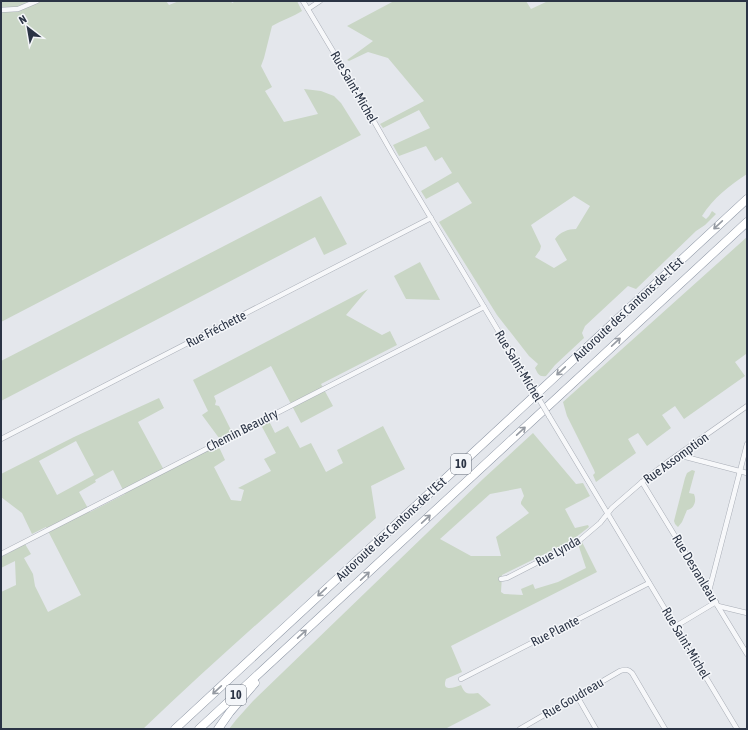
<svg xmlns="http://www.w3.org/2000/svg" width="748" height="730" font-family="'Asap Condensed',sans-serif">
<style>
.green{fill:#c9d6c5;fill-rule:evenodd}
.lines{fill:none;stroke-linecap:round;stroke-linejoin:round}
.stream{stroke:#9fb4cc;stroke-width:1.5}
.street-casing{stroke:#a9aeb7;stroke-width:5.5}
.highway-casing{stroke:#8b94a3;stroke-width:9}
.street{stroke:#f7f8fa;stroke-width:4.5}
.highway{stroke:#fff;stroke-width:8}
.street-bridge-casing{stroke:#a9aeb7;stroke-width:5.5;stroke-linecap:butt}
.street-bridge{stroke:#f7f8fa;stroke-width:4.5}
.oneway{stroke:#959aa2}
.labels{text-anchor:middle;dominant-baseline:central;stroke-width:3;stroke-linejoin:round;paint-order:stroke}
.shield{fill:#f4f6f9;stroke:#676e7b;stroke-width:1}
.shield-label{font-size:12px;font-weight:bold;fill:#2b3445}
.street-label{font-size:13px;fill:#2b3445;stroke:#f4f6f9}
</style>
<rect width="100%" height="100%" fill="#e4e7ec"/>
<!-- green -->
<g class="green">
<path d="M1,1H166L169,5L179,1H231L232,3L236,1H297L302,11C293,17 282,20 272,26L264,58L261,66L272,87L265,91L284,122L318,114L304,89L321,91L334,96L341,103L361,135L1,322Z"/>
<path d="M394,1H526L531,9L548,1H747V174C730,185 713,198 702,216L706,219L709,216L712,211L716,214L705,225L696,231L636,289L628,286L585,326L582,333L584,338L555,365L546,376C539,377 538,374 535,368L538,364L529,356L497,315L439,222L472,203L458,182L426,199L421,191L452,173L442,157L435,161L426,146L399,156L393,145L430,128L419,110L383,128L380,124L424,101L388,58L368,52L349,61L347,60L373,41L347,26ZM574,196L590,206L576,229C568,229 560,232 555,239L567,260L554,268L535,257L540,250L541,246L531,225Z"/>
<polygon points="321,196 347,244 324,255 315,237 1,401 1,361"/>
<polygon points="747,237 747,355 746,354 735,362 745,376 684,419 675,406 662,415 671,428 647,446 638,433 628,439 636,453 596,482 593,475 595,473 594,470 567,416 563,402"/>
<polygon points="420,262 440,300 406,299 394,276"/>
<polygon points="368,289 346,315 382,335 390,331 397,345 321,384 333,406 301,423 271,366 214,396 216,401 215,405 219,406 232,432 219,438 202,415 208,411 193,380"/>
<path d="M159,398L164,408L138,422L165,472L218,445L225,460L214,467L231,500L241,501L244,490L238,488L271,471L264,459L276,453L261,425L269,421L275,433L288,426L300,448L311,443L326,472L343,463L337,450L383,426L405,469L371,486L376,518C298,588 219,656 143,729H1V592L16,585L15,561L1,568V557L25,544L31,554L24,558L33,574L35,586L48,612L81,595L46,527L32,534L22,513L1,497V474L74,437ZM76,441L94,475L57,495L39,461ZM113,470L125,494L90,512L79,492L96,482L95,480Z"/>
<path d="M533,433L576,484L583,483L590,496L565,509L575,528L588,525L589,527L571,541L502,575L501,592L504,594L523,595L521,589L533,584L535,589L558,582L586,568L578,544L582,542L597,572L451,646L462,672L446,679C441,693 455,687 461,685C465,695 468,694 478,693L491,705L445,729H229L236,720L253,701L483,479ZM521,488L524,496L521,502V504L529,513L496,537L501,556H471L440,539L490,494Z"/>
<path d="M692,470L695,471L689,493L694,494C697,501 694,509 687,510L682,522L678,527L675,524L674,521L685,478L687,473Z"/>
</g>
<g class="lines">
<!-- stream -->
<polyline class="stream" points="1,727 2,729"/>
<defs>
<g id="street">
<polyline points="303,1 355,88 392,153 533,389"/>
<polyline points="308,9 320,1"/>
<polyline points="1,10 18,9 37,1"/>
<polyline points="549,416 737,729"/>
<polyline points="1,439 431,218"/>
<polyline points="678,455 747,473"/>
<polyline points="642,482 747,654"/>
<polyline points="1,554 484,307"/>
<polyline points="501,579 507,578 548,557 580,540 600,523 612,508 642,482 669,461 747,406"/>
<polyline points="709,591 747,444"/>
<polyline points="718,606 747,613"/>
<polyline points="676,626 716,602"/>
<polyline points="461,679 649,583"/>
<polyline points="577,696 596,729"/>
<path d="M520,729L620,671C625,669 628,669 632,673L665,729"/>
</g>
<g id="highway">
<polyline points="175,729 747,199"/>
<polyline points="199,729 747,222"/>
<polyline points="218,729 230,712 255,683"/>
</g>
</defs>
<!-- street casing -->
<use href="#street" class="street-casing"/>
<!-- highway casing -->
<use href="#highway" class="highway-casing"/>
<!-- street -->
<use href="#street" class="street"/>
<!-- highway -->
<use href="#highway" class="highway"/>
<defs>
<polyline id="street-bridge" points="533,389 549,416"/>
</defs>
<!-- street-bridge casing -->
<use href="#street-bridge" class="street-bridge-casing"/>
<!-- street-bridge -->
<use href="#street-bridge" class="street-bridge"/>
</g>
<!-- one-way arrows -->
<defs><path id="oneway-shaft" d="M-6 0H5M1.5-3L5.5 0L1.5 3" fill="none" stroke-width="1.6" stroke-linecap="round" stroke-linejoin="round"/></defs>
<g class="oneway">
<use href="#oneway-shaft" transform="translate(718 225) rotate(137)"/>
<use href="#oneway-shaft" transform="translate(616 342) rotate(-43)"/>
<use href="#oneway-shaft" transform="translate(561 371) rotate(137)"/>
<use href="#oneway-shaft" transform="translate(521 431) rotate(-43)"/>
<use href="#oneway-shaft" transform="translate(426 519) rotate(-43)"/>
<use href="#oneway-shaft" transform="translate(365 576) rotate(-43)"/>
<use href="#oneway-shaft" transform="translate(322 592) rotate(137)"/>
<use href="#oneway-shaft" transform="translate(302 634) rotate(-43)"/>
<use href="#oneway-shaft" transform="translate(217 690) rotate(137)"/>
</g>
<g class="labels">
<!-- shield labels -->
<g class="shield">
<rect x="451" y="454" width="20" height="20" rx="3"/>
<rect x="226" y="685" width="20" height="20" rx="3"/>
</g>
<g class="shield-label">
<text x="461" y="464">10</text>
<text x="236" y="695">10</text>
</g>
<!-- street labels -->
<g class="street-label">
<text transform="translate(354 87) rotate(60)">Rue Saint-Michel</text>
<text transform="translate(628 309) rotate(-43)">Autoroute des Cantons-de-l'Est</text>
<text transform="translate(216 329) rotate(-27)">Rue Fréchette</text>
<text transform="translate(519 366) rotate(59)">Rue Saint-Michel</text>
<text transform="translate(242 430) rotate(-27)">Chemin Beaudry</text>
<text transform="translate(676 458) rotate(-36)">Rue Assomption</text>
<text transform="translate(391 529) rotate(-43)">Autoroute des Cantons-de-l'Est</text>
<text transform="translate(558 551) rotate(-29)">Rue Lynda</text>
<text transform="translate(695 568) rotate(59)">Rue Desranleau</text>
<text transform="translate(555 631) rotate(-27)">Rue Plante</text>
<text transform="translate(686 643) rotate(59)">Rue Saint-Michel</text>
<text transform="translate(573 698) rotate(-30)">Rue Goudreau</text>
</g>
</g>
<!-- border -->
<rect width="748" height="730" fill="none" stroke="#2b3445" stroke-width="4"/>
<!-- north arrow -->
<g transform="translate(28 28) rotate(329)" stroke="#f4f6f9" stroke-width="3" paint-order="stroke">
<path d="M0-3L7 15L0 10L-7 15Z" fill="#2b3445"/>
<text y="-6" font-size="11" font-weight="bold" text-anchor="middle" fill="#2b3445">N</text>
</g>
</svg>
